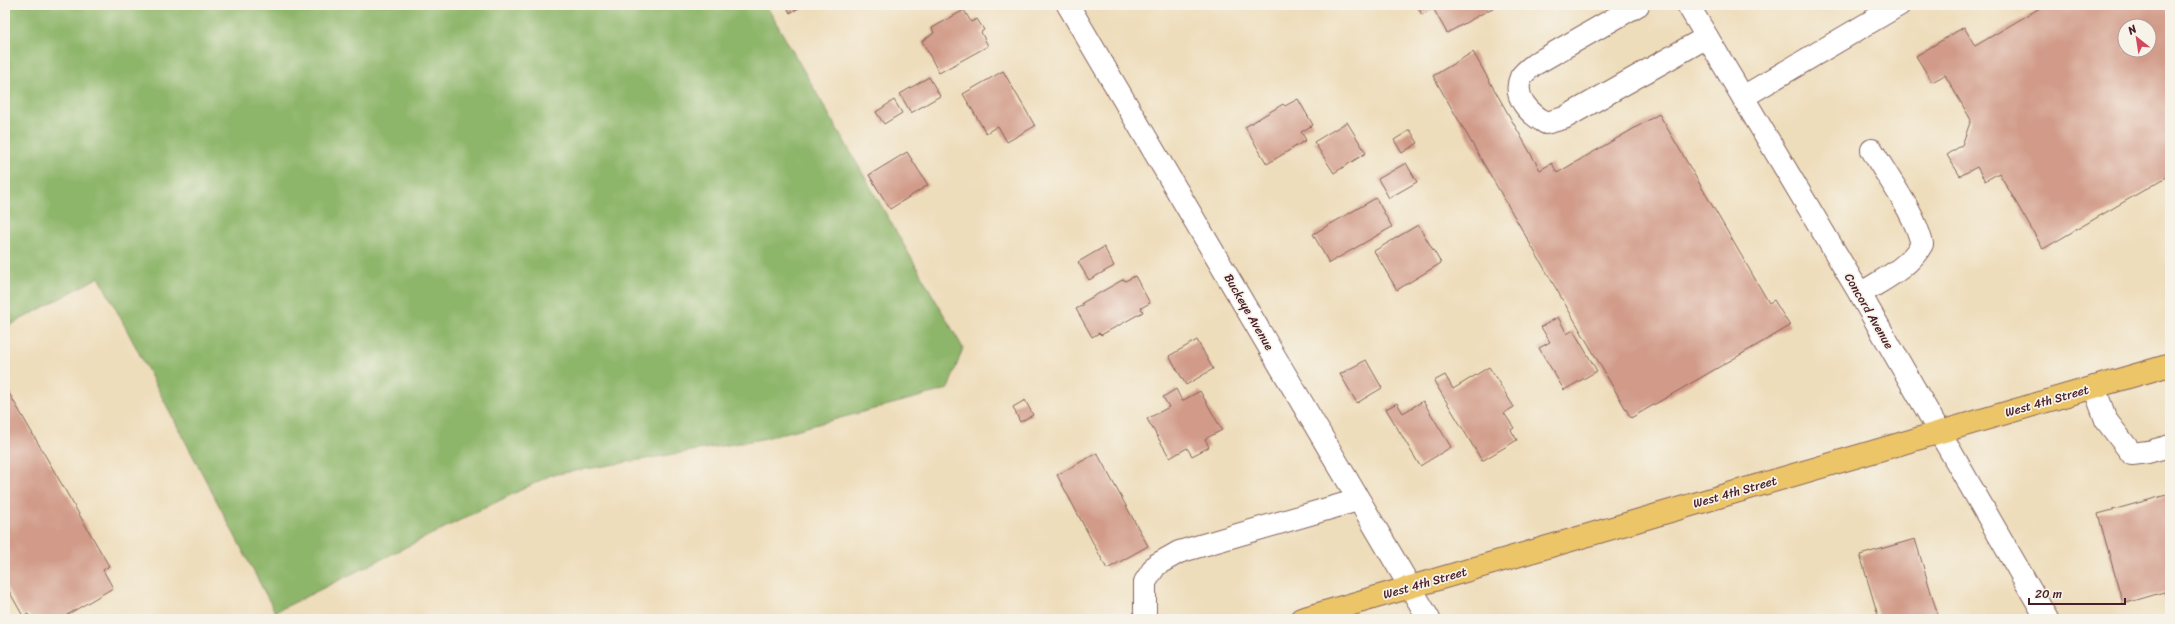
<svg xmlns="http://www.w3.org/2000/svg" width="2175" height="624" font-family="Sriracha,sans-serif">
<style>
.forest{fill:#8eb66b;stroke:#6c6a4b}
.building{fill:#d29b89;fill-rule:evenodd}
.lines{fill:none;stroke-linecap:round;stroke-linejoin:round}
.minor-casing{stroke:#83625d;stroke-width:24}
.major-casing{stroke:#83625d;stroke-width:24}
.minor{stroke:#fff;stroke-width:22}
.major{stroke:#ecc569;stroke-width:22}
.labels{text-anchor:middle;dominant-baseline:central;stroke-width:3.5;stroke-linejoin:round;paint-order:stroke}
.street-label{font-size:12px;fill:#4a1f2b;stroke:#f7f3e8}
</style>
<rect width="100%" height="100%" fill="#f7f3e8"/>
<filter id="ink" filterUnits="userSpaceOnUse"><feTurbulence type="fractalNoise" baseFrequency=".025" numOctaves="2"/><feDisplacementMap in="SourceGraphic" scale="8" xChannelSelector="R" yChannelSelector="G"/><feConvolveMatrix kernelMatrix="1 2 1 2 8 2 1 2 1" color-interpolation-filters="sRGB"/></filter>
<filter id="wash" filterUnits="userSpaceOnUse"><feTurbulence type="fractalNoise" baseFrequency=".012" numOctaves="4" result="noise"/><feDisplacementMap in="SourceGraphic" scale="16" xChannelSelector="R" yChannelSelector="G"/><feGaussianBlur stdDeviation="0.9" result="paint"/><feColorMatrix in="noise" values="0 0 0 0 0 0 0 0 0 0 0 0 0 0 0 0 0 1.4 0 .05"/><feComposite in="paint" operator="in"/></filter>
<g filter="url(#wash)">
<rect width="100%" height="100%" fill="#edb"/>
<!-- forest -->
<polygon class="forest" points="5,5 766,5 963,348 948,389 762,439 551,475 275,612 99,277 5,328"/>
<g id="blocks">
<!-- building -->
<g class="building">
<polygon points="786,5 805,5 790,13"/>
<polygon points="1417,5 1498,5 1447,33 1433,8 1422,15"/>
<path d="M2045,5H2170V175L2043,249L1999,173L1985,181L1977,167L1960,176L1947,155L1962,145L1971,120L1945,75L1932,82L1916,56L1964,27L1975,46ZM2125,26H2149V50H2125Z"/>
<polygon points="964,10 971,22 977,19 984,30 981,32 988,46 939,73 922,41 934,33 932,28"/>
<polygon points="1473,52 1540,170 1552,163 1557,173 1659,114 1769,303 1774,300 1790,326 1631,418 1433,76"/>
<polygon points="1003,71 1035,126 1007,142 998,126 986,133 963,94"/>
<polygon points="929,77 940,96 911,113 900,94"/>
<polygon points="1298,99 1313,125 1301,132 1306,140 1267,164 1245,127 1283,104 1285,106"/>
<polygon points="894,100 902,113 884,124 876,112"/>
<polygon points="1347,122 1366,153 1334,173 1314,142"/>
<polygon points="1410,130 1418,143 1402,153 1394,140"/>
<polygon points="907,152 928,185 890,209 869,175"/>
<polygon points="1406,163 1417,182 1389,198 1378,179"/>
<polygon points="1376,198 1392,227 1329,263 1313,234"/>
<polygon points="1418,225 1441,263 1397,290 1374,251"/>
<polygon points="1104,247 1114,266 1089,280 1078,262"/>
<polygon points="1135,276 1150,303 1141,308 1143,312 1101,335 1099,333 1092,337 1076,309 1083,305 1082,303 1124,279 1125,281"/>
<polygon points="1558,317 1567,334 1573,330 1597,371 1564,390 1539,348 1550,342 1541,327"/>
<polygon points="1197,340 1213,369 1186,385 1169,356"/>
<polygon points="1366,360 1382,388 1357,403 1340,374"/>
<polygon points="1489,367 1514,407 1504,413 1514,428 1511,430 1517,440 1482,461 1434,381 1445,375 1453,389"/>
<polygon points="5,386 109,566 103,570 113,588 60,619 31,619 28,614 23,616 5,584"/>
<polygon points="1176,389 1182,401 1200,391 1222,430 1205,439 1209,447 1192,456 1187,448 1170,458 1147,419 1169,407 1163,397"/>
<polygon points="1025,400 1033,415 1020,422 1013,407"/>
<polygon points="1423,401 1451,447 1420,466 1386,409 1397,403 1403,413"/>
<polygon points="1097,453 1148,546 1107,569 1057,475"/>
<polygon points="2170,494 2170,600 2167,601 2164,592 2123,604 2098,514"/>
<polygon points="1915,539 1939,619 1879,619 1860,555"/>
</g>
</g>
</g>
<g filter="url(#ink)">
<use href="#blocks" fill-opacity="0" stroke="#83625d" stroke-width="1"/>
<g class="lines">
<defs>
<g id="minor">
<polyline points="1068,5 1429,619"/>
<path d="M1638,5L1535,64C1531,67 1524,72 1521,77C1512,97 1530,114 1546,123L1564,118L1707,37"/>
<polyline points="1688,5 1860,294 2047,619"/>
<polyline points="1743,97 1899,5"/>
<path d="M1860,294C1882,280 1909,268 1922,244C1914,211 1889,180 1872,150"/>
<polyline points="2094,387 2106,420 2132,454 2148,452 2170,446"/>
<polyline points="1145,619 1145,582 1156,565 1179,552 1358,500"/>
</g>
<polyline id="major" points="1301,619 2170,365"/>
</defs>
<!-- minor casing -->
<use href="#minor" class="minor-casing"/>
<!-- major casing -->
<use href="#major" class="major-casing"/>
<!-- minor -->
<use href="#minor" class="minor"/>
<!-- major -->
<use href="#major" class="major"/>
</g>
</g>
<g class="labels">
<!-- street labels -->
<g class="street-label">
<text transform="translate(1869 311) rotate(60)">Concord Avenue</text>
<text transform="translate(1249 312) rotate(60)">Buckeye Avenue</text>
<text transform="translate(2047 401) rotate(-16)">West 4th Street</text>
<text transform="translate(1735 492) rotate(-16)">West 4th Street</text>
<text transform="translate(1425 583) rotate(-16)">West 4th Street</text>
</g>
</g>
<!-- margin -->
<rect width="2175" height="624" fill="none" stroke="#f7f3e8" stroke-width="20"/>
<!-- north arrow -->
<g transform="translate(2137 38) rotate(330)"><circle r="19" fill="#f7f3e8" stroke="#b29e9c"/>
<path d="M0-3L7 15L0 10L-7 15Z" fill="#d1495b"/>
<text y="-6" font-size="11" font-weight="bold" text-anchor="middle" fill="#4a1f2b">N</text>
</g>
<!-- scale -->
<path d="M2029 598v6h96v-6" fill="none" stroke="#4a1f2b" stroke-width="2"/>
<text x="2035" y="598" font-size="12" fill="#4a1f2b" stroke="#f7f3e8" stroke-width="3" paint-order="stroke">20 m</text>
</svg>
